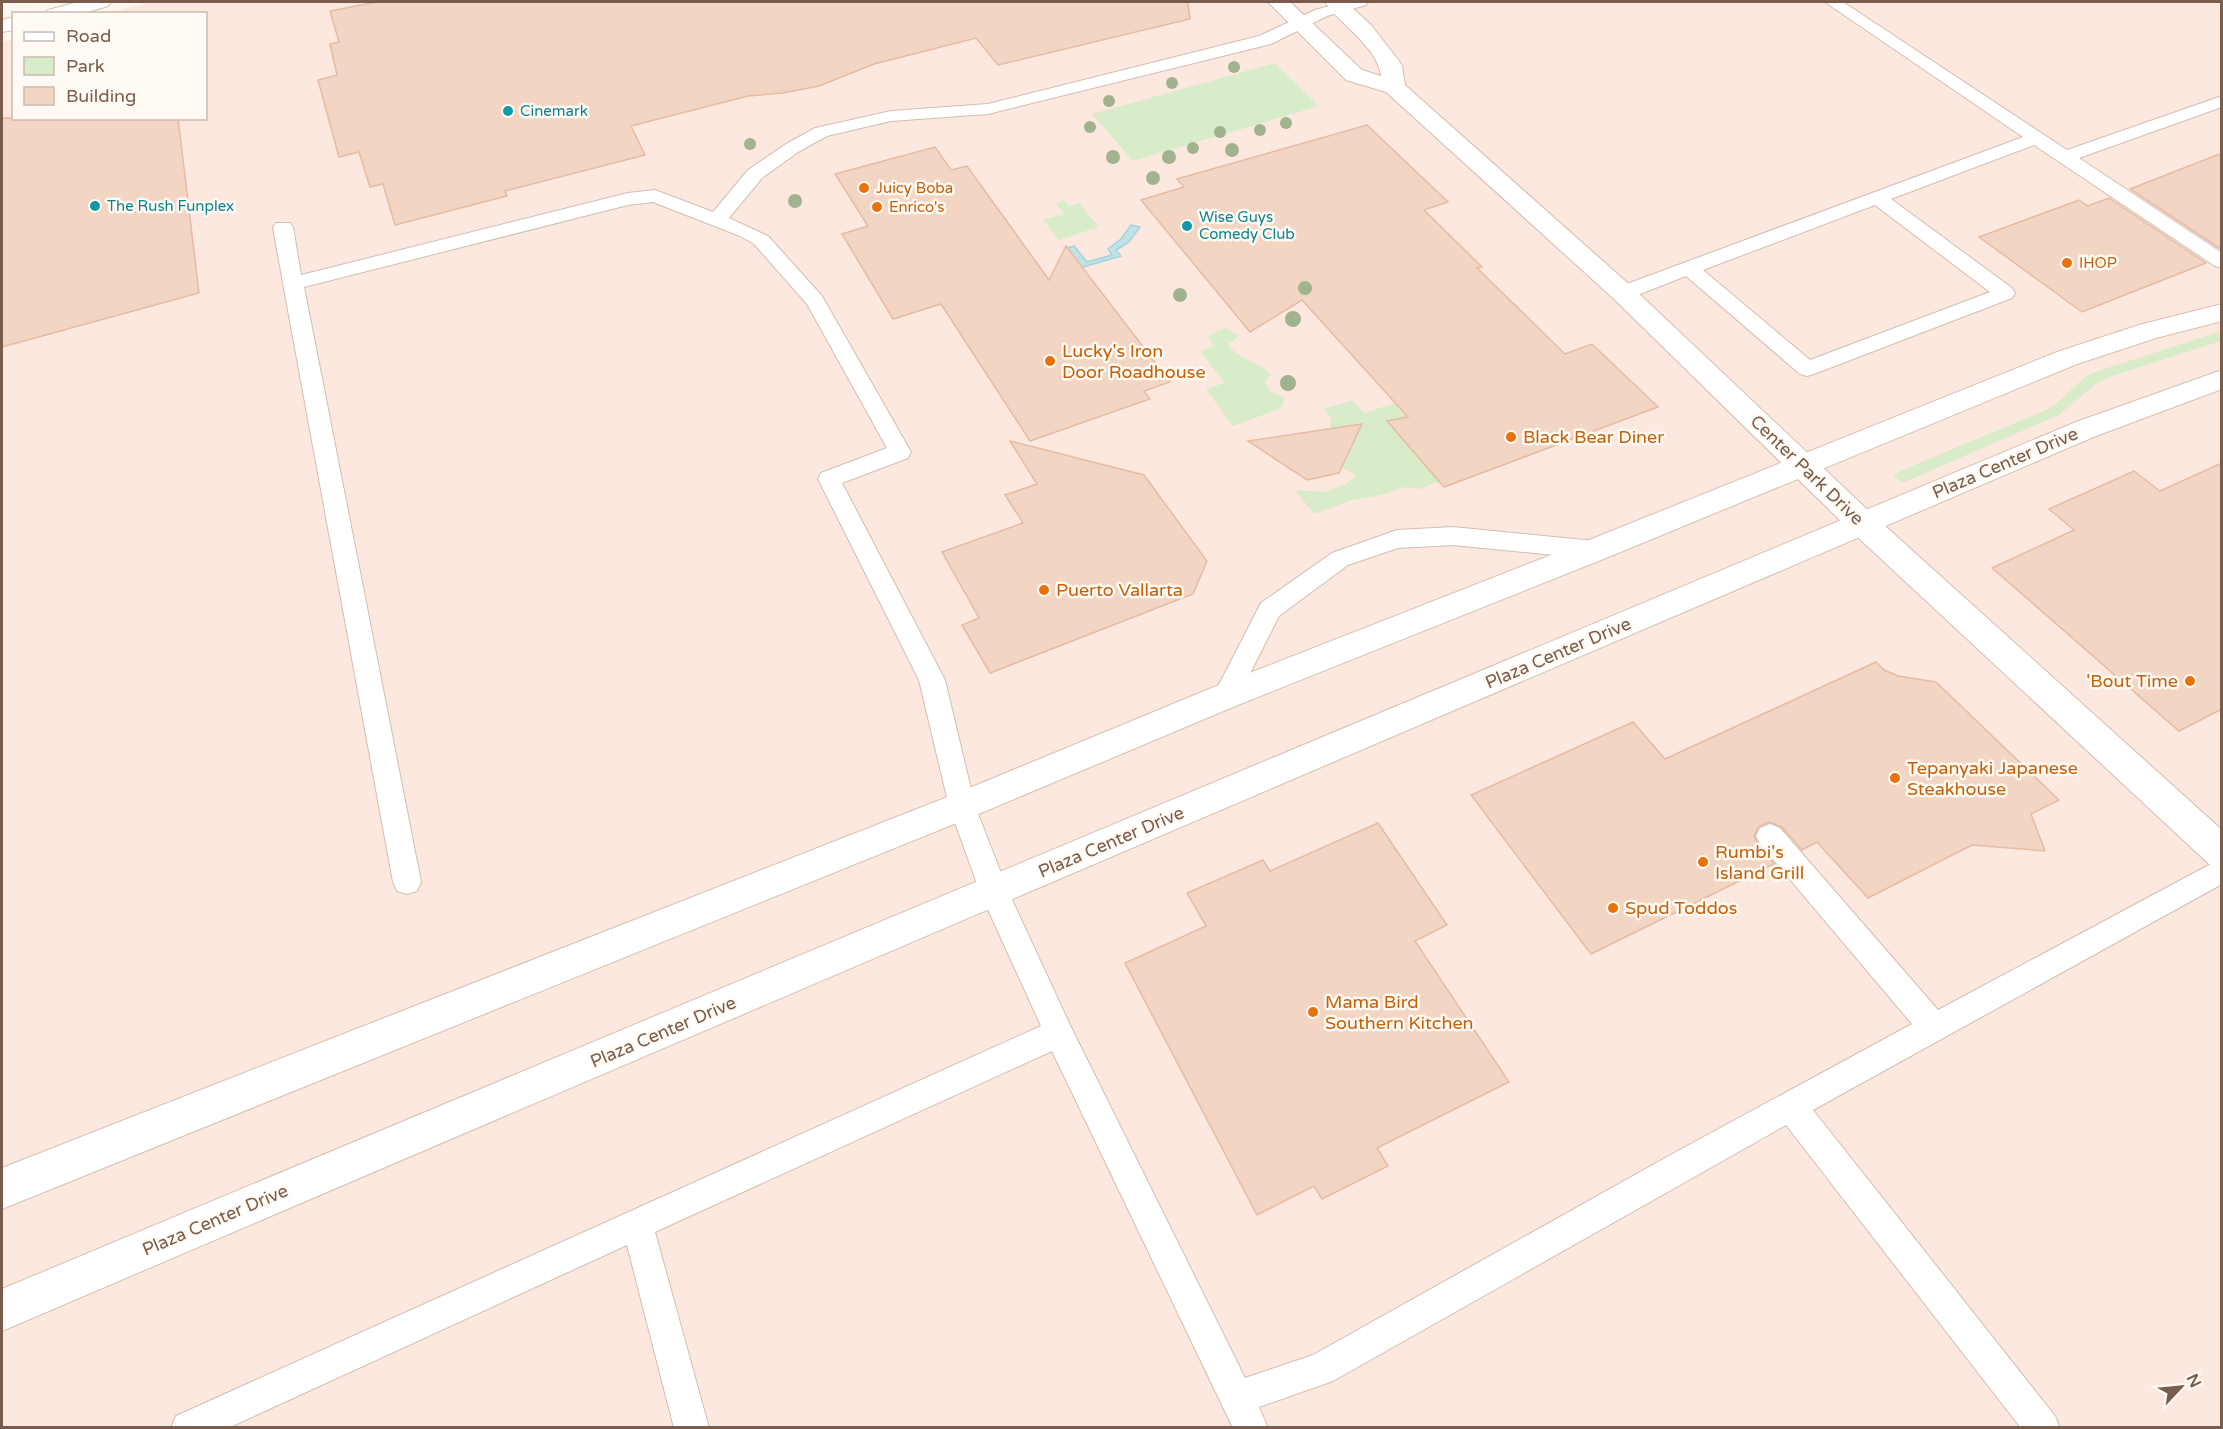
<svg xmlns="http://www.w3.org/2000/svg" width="2223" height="1429" font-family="'Varela Round',sans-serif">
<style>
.commercial{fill:#fde8e0}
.green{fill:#d8ecc9}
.water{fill:#bfe3e8;stroke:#a5d3da;stroke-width:1.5}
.building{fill:#f3d5c3;stroke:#e6bba3;stroke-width:1.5}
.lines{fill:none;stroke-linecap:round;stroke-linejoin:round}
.lane-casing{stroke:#d1beb0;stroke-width:2}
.street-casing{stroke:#d1beb0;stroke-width:2}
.secondary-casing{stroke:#d6c0b0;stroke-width:2}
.lane{fill:#fff;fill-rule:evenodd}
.street{fill:#fff;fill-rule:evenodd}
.secondary{fill:#fff;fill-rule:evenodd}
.tree{fill:#a0b28e}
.culture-dot{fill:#0f9aa8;stroke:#fffaf3;stroke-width:2}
.food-dot{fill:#e8710a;stroke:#fffaf3;stroke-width:2}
.labels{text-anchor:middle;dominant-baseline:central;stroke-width:5;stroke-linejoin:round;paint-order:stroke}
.far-culture-label{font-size:15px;fill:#0d838f;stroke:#fffaf3;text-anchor:start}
.far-food-label{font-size:15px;fill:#c56008;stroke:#fffaf3;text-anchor:start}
.food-label{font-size:18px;fill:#c56008;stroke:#fffaf3;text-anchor:start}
.street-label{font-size:18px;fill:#7a5c4d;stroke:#fffaf3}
</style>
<rect width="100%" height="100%" fill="#fdf6ec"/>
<!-- commercial -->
<polygon class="commercial" points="152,2 2221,2 2221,1427 2,1428 2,42 13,39 14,118 206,118 206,14 107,13"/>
<!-- green -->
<g class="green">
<polygon points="1275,63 1319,106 1133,161 1092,114"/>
<polygon points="1064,200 1069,206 1079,203 1099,227 1059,240 1043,220 1064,214 1056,203"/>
<path d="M1226,327L1239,337L1228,344C1237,359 1258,361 1271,374L1265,381L1270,391L1285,398L1281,408L1233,426L1206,389L1224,383L1200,351L1214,346L1208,337Z"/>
<path d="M2221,331V341L2106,378L2097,383L2059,415L1907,481L1901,482L1895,478L1894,476L1900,471L2046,410C2064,400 2075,383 2092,373Z"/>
<polygon points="1352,400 1364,413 1405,400 1439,481 1420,489 1405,487 1382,495 1352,500 1314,514 1295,490 1324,492 1346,484 1356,475 1342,468 1349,451 1332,438 1335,430 1330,429 1331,418 1324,409"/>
</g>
<!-- water -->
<polygon class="water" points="1131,225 1140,227 1129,242 1116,250 1121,256 1080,268 1065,249 1074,246 1087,262 1112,255 1108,249 1121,239"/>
<!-- building -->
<g class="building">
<polygon points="376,2 1188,2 1190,19 998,65 976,38 874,64 819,86 783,93 748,96 631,126 645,155 505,191 507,196 395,225 383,184 370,187 359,152 339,157 318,80 337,75 330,44 339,42 330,11"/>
<polygon points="2,118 178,118 199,293 2,347"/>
<polygon points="1367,125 1448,202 1424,210 1482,267 1477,268 1565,354 1592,344 1658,407 1444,487 1387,421 1408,417 1302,300 1250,332 1141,200 1184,187 1177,179"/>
<polygon points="935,147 951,170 967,166 1049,280 1066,246 1170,382 1144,391 1150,399 1030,441 941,304 893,319 842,234 868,226 835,174"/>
<polygon points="2222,153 2222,250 2130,189"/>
<polygon points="2109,198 2206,263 2082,312 1979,237 2079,200 2088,206"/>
<polygon points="1362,424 1339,473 1307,480 1248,441"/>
<polygon points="1010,441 1144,475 1207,561 1193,594 990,673 962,625 979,618 942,552 1023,523 1005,495 1037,484"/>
<polygon points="2222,463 2222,709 2179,731 1992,568 2074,530 2049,509 2134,471 2160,491"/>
<polygon points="1876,662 1884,670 1898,676 1936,682 2059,800 2031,814 2045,851 1972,845 1868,898 1817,842 1802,850 1782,827 1769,822 1758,827 1754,837 1774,864 1591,954 1471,795 1633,722 1665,759"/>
<polygon points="1378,823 1447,925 1415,941 1509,1082 1377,1148 1388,1166 1322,1199 1314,1186 1257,1215 1125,963 1206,926 1187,893 1263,860 1270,871"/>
</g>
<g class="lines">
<defs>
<g id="lane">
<polygon points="1344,2 1368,2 1366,5 1327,16 1271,44 988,114 891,121 827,136 798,152 762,178 729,218 768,236 822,296 911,452 908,458 842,483 945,680 975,806 1008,891 1069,1023 1245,1378 1313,1355 1674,1153 1912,1024 1760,844 1756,836 1760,828 1770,824 1780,828 1938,1010 2222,858 2222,884 1813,1110 2055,1416 2060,1428 2021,1428 1786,1125 1333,1381 1259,1407 1268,1428 1233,1428 1052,1051 655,1232 709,1428 674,1428 627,1245 228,1428 171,1428 176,1416 1041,1026 980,892 949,806 919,680 818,479 821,473 887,448 807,304 754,244 740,236 653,202 628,205 304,287 421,882 417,891 407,894 397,891 393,882 283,283 273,227 276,223 290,223 293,227 301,275 628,193 655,190 713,212 748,170 786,144 815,128 891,111 988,104 1259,36 1315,10"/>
<path d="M1825,2H1843L2067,150L2222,96V107L2079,158L2222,253V268L2215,266L2034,145L1891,199L2012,288L2015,293L2012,298L1814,374L1807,376L1800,374L1686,276L1630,298L1623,299L1616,298L1613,293L1616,288L2023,137ZM1875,205L1990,292L1810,360L1703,270Z"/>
<polygon points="1453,527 1595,541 1603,544 1607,550 1603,556 1595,559 1453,545 1398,548 1348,565 1279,616 1235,703 1226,706 1217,703 1213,696 1261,603 1332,553 1397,530"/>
</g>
<path id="street" d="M1268,2H1290L1362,70L1381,76C1378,47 1340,25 1325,2H1346L1371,25L1399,61L1402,66L1405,85L1632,287L1873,515L2222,830V868L2209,864L1851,531L1614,299L1386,92L1346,80Z"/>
<g id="secondary">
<polygon points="78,2 111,2 108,6 81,14 45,14 48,10"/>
<polygon points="14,17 14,30 2,32 2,20"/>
<polygon points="2222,304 2222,321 2156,338 2077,364 1606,558 1238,705 974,816 2,1209 2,1168 950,796 1214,687 1584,542 2057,352 2139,325"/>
<polygon points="2222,370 2222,389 2096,436 2,1331 2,1289 2076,422"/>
</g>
</defs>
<!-- lane casing -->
<use href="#lane" class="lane-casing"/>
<!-- street casing -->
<use href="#street" class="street-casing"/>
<!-- secondary casing -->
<use href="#secondary" class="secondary-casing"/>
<!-- lane -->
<use href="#lane" class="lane"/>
<!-- street -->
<use href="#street" class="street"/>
<!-- secondary -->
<use href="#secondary" class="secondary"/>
</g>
<!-- trees -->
<g class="tree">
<circle cx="1234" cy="67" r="6"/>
<circle cx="1172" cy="83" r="6"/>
<circle cx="1109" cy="101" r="6"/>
<circle cx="1286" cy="123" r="6"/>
<circle cx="1090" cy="127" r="6"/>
<circle cx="1260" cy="130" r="6"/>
<circle cx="1220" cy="132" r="6"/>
<circle cx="750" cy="144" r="6"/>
<circle cx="1193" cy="148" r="6"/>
<circle cx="1232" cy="150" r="7"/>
<circle cx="1113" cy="157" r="7"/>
<circle cx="1169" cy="157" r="7"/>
<circle cx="1153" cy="178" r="7"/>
<circle cx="795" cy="201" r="7"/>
<circle cx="1305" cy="288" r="7"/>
<circle cx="1180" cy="295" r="7"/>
<circle cx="1293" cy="319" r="8"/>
<circle cx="1288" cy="383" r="8"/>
</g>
<!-- markers -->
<g class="culture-dot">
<circle cx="508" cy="111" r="6"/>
<circle cx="95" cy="206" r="6"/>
<circle cx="1187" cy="226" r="6"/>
</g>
<g class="food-dot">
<circle cx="864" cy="188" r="6"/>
<circle cx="877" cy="207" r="6"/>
<circle cx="2067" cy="263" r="6"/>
<circle cx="1050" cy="361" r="6"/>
<circle cx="1511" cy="437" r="6"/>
<circle cx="1044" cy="590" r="6"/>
<circle cx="2190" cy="681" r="6"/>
<circle cx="1895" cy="778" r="6"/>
<circle cx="1703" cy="862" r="6"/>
<circle cx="1613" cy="908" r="6"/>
<circle cx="1313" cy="1012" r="6"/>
</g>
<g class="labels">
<!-- far-culture labels -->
<g class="far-culture-label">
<text x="520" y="111">Cinemark</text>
<text x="107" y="206">The Rush Funplex</text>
<text x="1199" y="217">Wise Guys<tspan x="1199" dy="17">Comedy Club</tspan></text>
</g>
<!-- far-food labels -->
<g class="far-food-label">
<text x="876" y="188">Juicy Boba</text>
<text x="889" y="207">Enrico's</text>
<text x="2079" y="263">IHOP</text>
</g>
<!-- food labels -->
<g class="food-label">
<text x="1062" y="351">Lucky's Iron<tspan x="1062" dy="21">Door Roadhouse</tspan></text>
<text x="1523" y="437">Black Bear Diner</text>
<text x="1056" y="590">Puerto Vallarta</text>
<text x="2178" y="681" text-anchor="end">'Bout Time</text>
<text x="1907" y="768">Tepanyaki Japanese<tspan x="1907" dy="21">Steakhouse</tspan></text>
<text x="1715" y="852">Rumbi's<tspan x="1715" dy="21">Island Grill</tspan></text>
<text x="1625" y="908">Spud Toddos</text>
<text x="1325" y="1002">Mama Bird<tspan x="1325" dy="21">Southern Kitchen</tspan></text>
</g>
<!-- street labels -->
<g class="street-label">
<text transform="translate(2005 463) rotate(-23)">Plaza Center Drive</text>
<text transform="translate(1807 470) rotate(44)">Center Park Drive</text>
<text transform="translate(1558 653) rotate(-23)">Plaza Center Drive</text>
<text transform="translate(1111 842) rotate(-23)">Plaza Center Drive</text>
<text transform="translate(663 1032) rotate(-23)">Plaza Center Drive</text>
<text transform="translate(215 1220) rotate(-23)">Plaza Center Drive</text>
</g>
</g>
<!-- border -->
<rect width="2223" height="1429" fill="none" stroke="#7a5c4d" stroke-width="6"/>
<!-- legend -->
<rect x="12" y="12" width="195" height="108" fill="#fffaf3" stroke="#cabbb1" stroke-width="1.5"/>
<rect x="24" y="32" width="30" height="9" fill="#ffffff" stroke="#cabbb1" stroke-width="1.5"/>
<text x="66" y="42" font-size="18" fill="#7a5c4d">Road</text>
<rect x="24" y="57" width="30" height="18" fill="#d8ecc9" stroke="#cabbb1" stroke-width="1.5"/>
<text x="66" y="72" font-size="18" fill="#7a5c4d">Park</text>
<rect x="24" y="87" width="30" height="18" fill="#f3d5c3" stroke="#cabbb1" stroke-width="1.5"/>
<text x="66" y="102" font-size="18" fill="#7a5c4d">Building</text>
<!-- north arrow -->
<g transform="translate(2181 1387) rotate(64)" stroke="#fffaf3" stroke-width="4.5" paint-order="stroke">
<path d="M0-4.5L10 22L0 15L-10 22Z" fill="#7a5c4d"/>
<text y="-9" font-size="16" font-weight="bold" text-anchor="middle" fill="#7a5c4d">N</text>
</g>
</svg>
